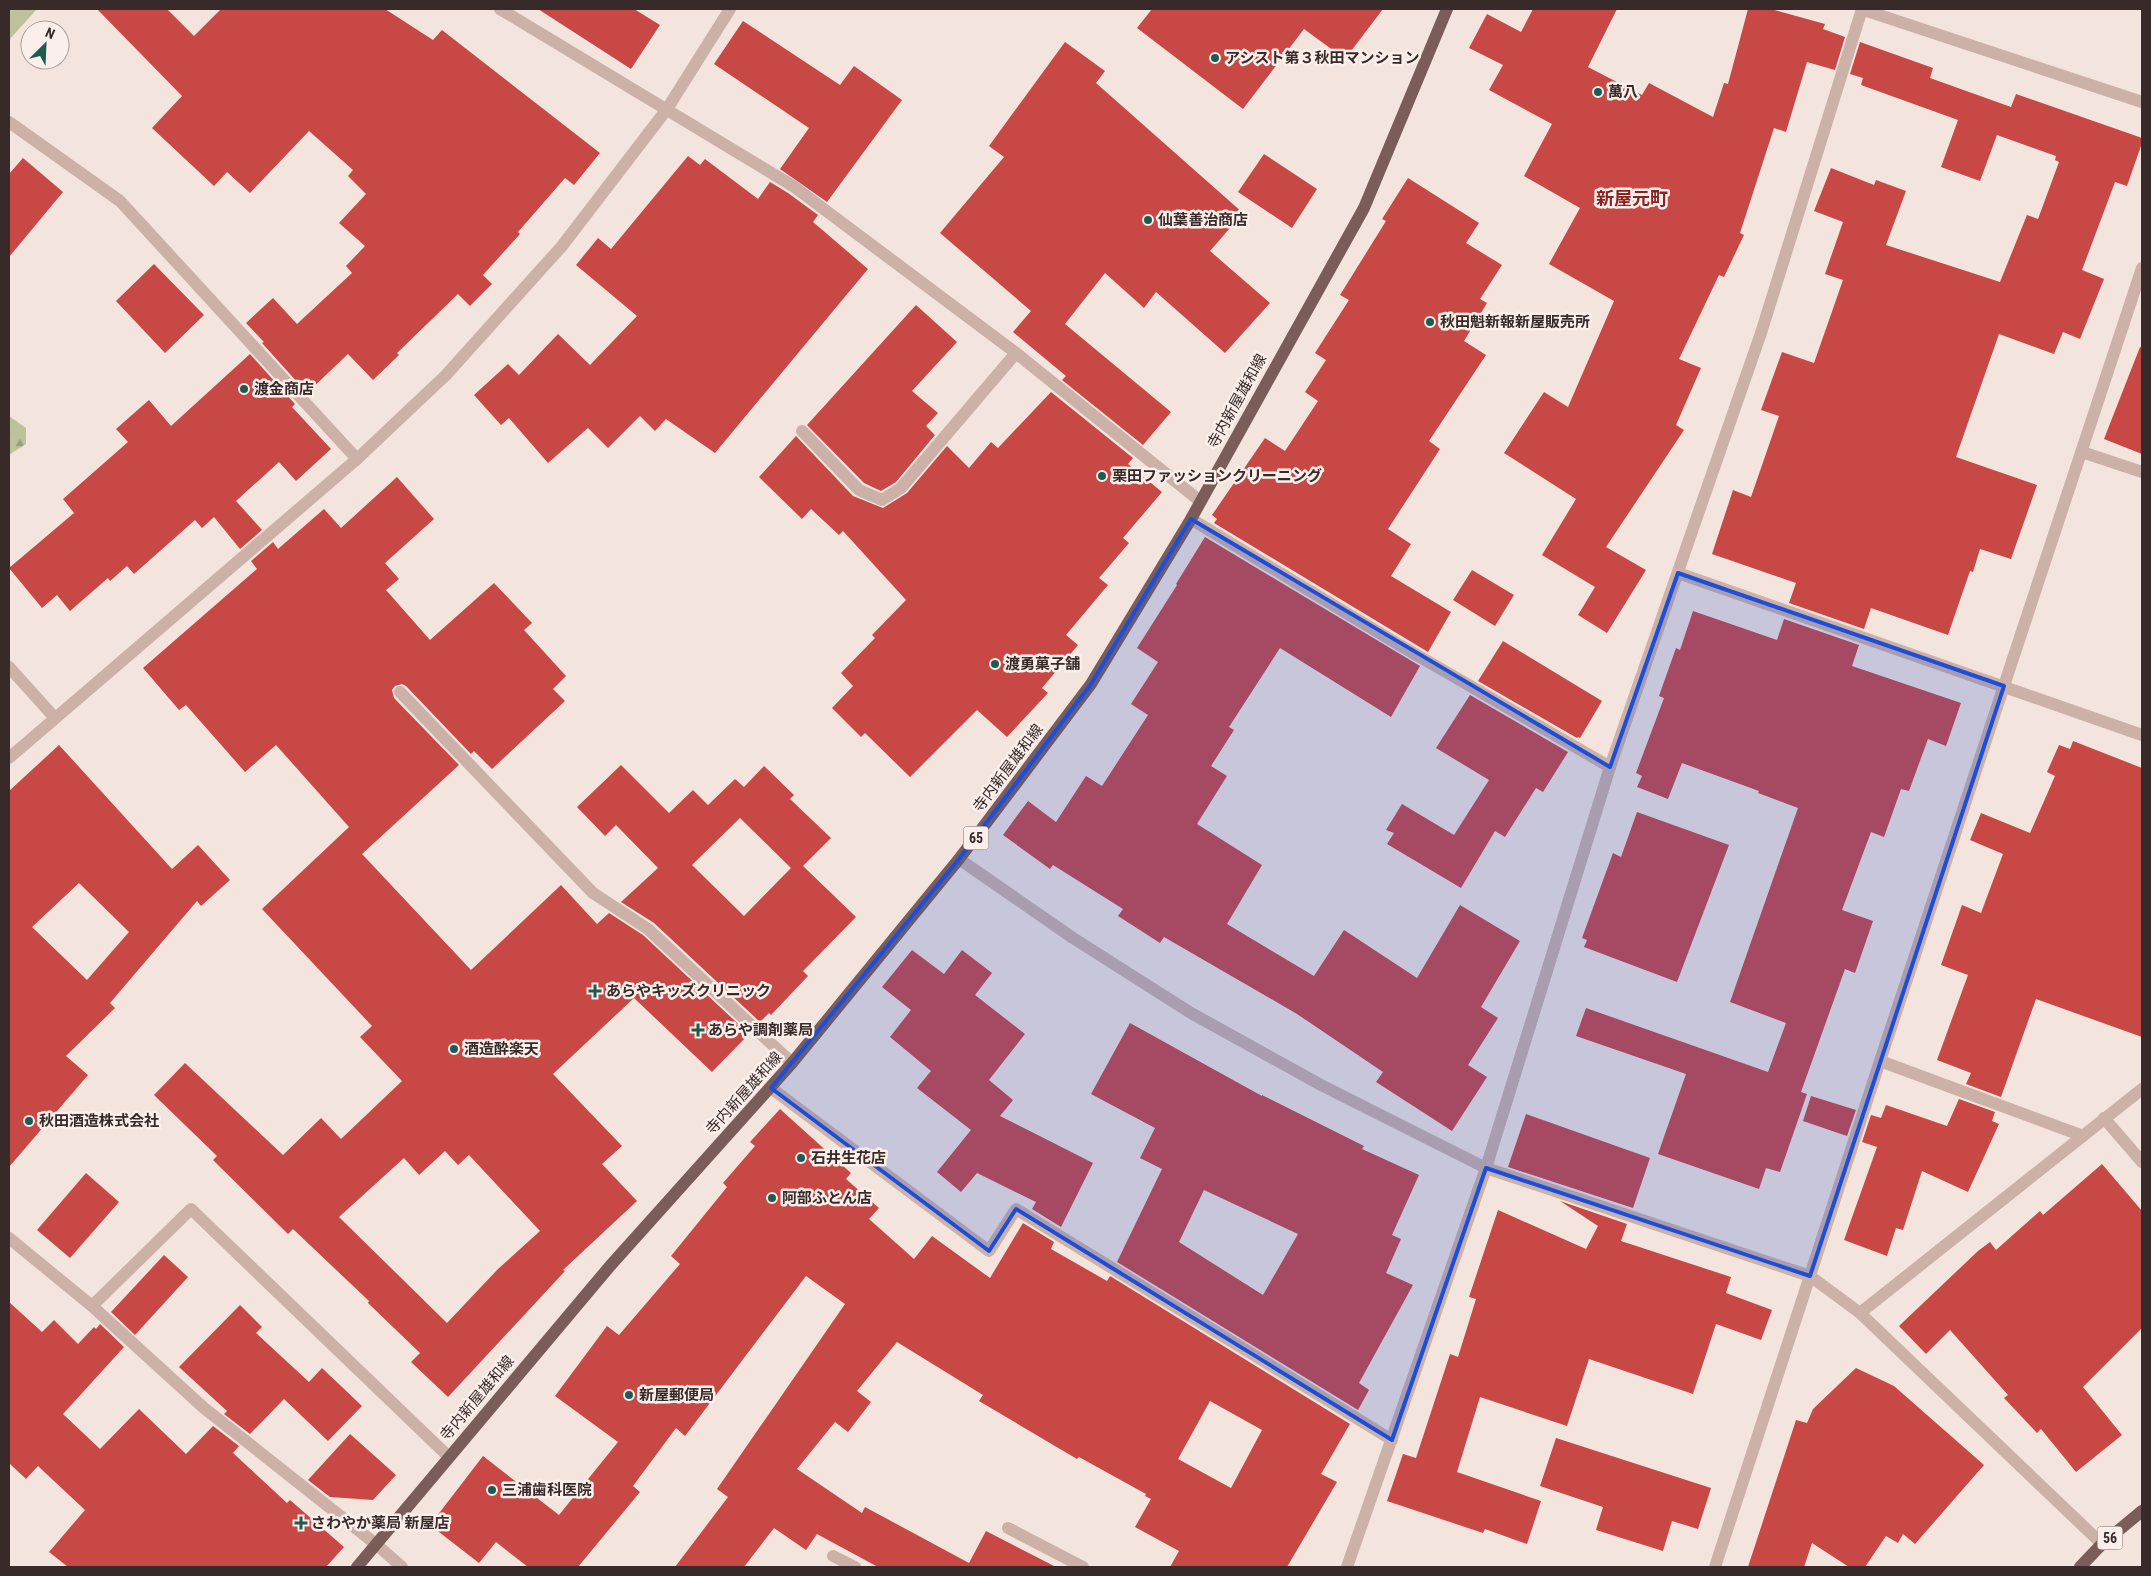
<svg xmlns="http://www.w3.org/2000/svg" width="2151" height="1576" font-family="'Roboto Condensed','Noto Sans JP',sans-serif">
<style>
.forest{fill:url(#forest-firs)}
.park{fill:#bec29c}
.building{fill:#c84846;fill-rule:evenodd}
.lines{fill:none;stroke-linecap:round;stroke-linejoin:round}
.minor{stroke:#cbb1a8;stroke-width:12}
.major{stroke:#7a5d59;stroke-width:12}
.marked{fill:#1d4ed8;fill-opacity:0.2;stroke:#1d4ed8;stroke-width:4;stroke-linejoin:round}
.poi-dot{fill:#1d5b51;stroke:#faefea;stroke-width:2}
.labels{text-anchor:middle;dominant-baseline:central;stroke-width:5;stroke-linejoin:round;paint-order:stroke}
.shield{fill:#faefea;stroke:#726563;stroke-width:1}
.shield-label{font-size:14px;font-weight:bold;fill:#382a29}
.poi-label{font-size:15px;font-weight:bold;fill:#382a29;stroke:#faefea;text-anchor:start}
.street-label{font-size:15px;fill:#382a29;stroke:#faefea}
.quarter-label{font-size:18px;font-weight:bold;fill:#892220;stroke:#faefea}
</style>
<defs>
<pattern id="forest-firs" width="22" height="20" patternUnits="userSpaceOnUse" patternTransform="scale(1.25)"><rect width="22" height="20" fill="#bec29c"/><path d="M5 1l3.5 6h-7zM16 11l3.5 6h-7z" fill="#9b9e7f"/></pattern>
</defs>
<rect width="100%" height="100%" fill="#f3e4dd"/>
<!-- forest -->
<polygon class="forest" points="9,416 26,428 26,444 9,455"/>
<!-- park -->
<polygon class="park" points="9,9 37,9 9,40"/>
<!-- building -->
<g class="building">
<polygon points="97,9 167,9 194,36 221,9 385,9 433,40 442,30 600,153 574,185 565,178 518,232 520,234 483,275 492,284 470,306 458,294 397,353 399,355 373,380 348,354 307,393 262,343 264,342 246,323 273,298 297,324 352,273 346,266 365,246 339,223 366,194 348,176 353,170 309,131 250,193 227,172 214,186 152,128 182,96"/>
<polygon points="538,9 634,9 660,25 631,69"/>
<polygon points="1152,9 1383,9 1345,59 1304,29 1243,109 1137,28"/>
<polygon points="1533,9 1617,9 1588,67 1642,95 1649,83 1713,117 1724,83 1728,84 1748,9 1771,9 1825,24 1823,29 1845,37 1835,70 1807,62 1786,132 1774,128 1740,233 1744,235 1724,277 1719,275 1679,359 1701,368 1676,425 1684,430 1606,547 1646,570 1607,633 1578,615 1595,587 1542,555 1576,499 1504,453 1544,392 1568,407 1614,301 1549,264 1580,208 1524,176 1552,124 1489,90 1503,65 1469,48 1487,14 1521,32"/>
<polygon points="743,21 840,85 854,66 902,100 827,202 780,169 809,128 714,64"/>
<polygon points="1065,42 1105,71 1096,83 1243,213 1210,251 1270,303 1225,353 1156,292 1144,308 1105,273 1065,324 1171,412 1143,445 1062,380 1066,376 1013,332 1031,311 940,233 1004,157 989,146"/>
<polygon points="1860,42 1933,68 1930,78 2011,107 2016,94 2142,138 2142,143 2127,186 2115,182 2082,270 2104,279 2080,339 2063,332 2054,354 1999,334 1956,457 2037,485 2011,559 1980,549 1973,572 1970,571 1948,635 1871,608 1864,629 1789,603 1796,583 1712,554 1733,490 1751,497 1779,416 1761,410 1782,352 1814,363 1843,280 1825,274 1843,222 1814,211 1831,168 1874,185 1876,180 1906,191 1886,245 2000,282 2027,215 2038,219 2059,162 2055,160 2056,156 1997,135 1980,181 1941,167 1958,120 1861,85 1863,78 1850,74"/>
<polygon points="1264,154 1317,189 1292,228 1238,192"/>
<polygon points="688,156 700,165 705,159 758,199 770,182 788,193 818,215 813,222 868,269 715,453 666,419 655,431 640,416 608,448 588,428 548,463 509,418 501,425 474,395 508,364 519,375 558,334 590,365 637,316 576,265 598,238 611,249"/>
<polygon points="23,158 63,192 9,257 9,174"/>
<polygon points="1408,178 1479,223 1466,243 1502,265 1480,299 1487,303 1464,341 1486,355 1429,441 1440,449 1388,529 1411,544 1391,576 1451,612 1428,652 1214,523 1217,519 1212,515 1265,438 1285,451 1318,401 1305,392 1326,360 1315,353 1349,300 1340,295 1386,221 1382,219"/>
<polygon points="154,264 204,315 165,353 116,301"/>
<polygon points="916,305 957,342 912,391 938,413 926,426 935,435 896,482 881,491 864,483 807,425"/>
<polygon points="2140,347 2142,347 2142,454 2104,439"/>
<polygon points="250,354 295,404 292,407 331,449 296,481 279,462 236,501 262,530 240,549 214,517 202,528 195,520 134,574 127,566 110,581 108,578 70,611 57,595 42,608 9,568 74,513 63,499 128,442 116,429 149,400 171,426"/>
<polygon points="1051,392 1133,458 1128,464 1162,492 1123,538 1129,543 1099,578 1108,585 1066,635 1078,645 1042,688 1048,693 1007,737 977,710 910,777 865,733 861,737 832,708 853,686 841,673 875,638 872,635 906,600 843,531 839,535 811,509 802,519 759,477 796,436 853,496 883,508 907,493 947,446 969,468 991,442 998,448"/>
<path d="M397,477L434,519L385,563L399,579L386,590L430,640L494,583L532,623L524,630L566,676L553,689L565,701L492,769L474,751L471,754L406,686L402,684L395,686L392,690L394,698L459,765L362,854L471,970L561,885L597,924L609,913L643,935L749,1034L712,1072L634,998L553,1074L622,1146L602,1164L637,1201L563,1270L565,1271L448,1397L411,1362L420,1353L368,1303L369,1301L293,1229L288,1234L213,1160L217,1156L154,1095L185,1063L283,1155L321,1118L341,1139L402,1081L360,1037L372,1026L262,909L349,827L276,745L245,772L186,705L179,710L143,668L257,569L251,561L273,542L278,549L324,509L341,528ZM445,1151L458,1165L469,1155L540,1231L498,1269L447,1323L339,1217L404,1158L419,1175Z"/>
<polygon points="1205,537 1420,666 1391,717 1280,648 1229,727 1234,730 1211,766 1227,776 1197,824 1262,865 1227,924 1314,976 1344,930 1417,978 1460,905 1520,941 1481,1007 1498,1018 1468,1065 1487,1077 1452,1131 1376,1082 1383,1072 1297,1014 1164,937 1160,943 1118,916 1123,909 1053,865 1050,869 1003,835 1028,801 1056,822 1086,776 1102,786 1148,715 1131,704 1158,662 1137,648 1177,585 1176,584"/>
<polygon points="1472,570 1514,595 1495,626 1453,600"/>
<polygon points="1693,611 1777,640 1784,619 1859,645 1852,666 1961,703 1946,746 1928,739 1909,791 1901,789 1884,837 1871,832 1842,910 1873,921 1855,973 1845,969 1801,1092 1807,1094 1780,1172 1766,1168 1759,1189 1658,1154 1686,1074 1576,1036 1586,1008 1768,1072 1786,1023 1730,1002 1798,808 1758,793 1759,791 1682,763 1668,799 1637,787 1642,776 1636,773 1664,698 1659,696 1676,648 1680,650"/>
<polygon points="1503,641 1602,701 1580,738 1578,737 1577,738 1478,681"/>
<polygon points="1470,695 1568,752 1543,792 1536,788 1505,837 1495,831 1461,888 1387,844 1394,833 1386,830 1402,804 1454,835 1489,780 1436,748"/>
<polygon points="2073,741 2142,768 2142,1037 2036,999 2001,1097 1966,1084 1971,1073 1937,1060 1968,975 1941,965 1962,905 1981,913 2003,854 1970,840 1981,813 2030,833 2055,776 2047,772 2059,745 2070,749"/>
<path d="M59,745L172,869L198,845L230,880L201,906L197,901L110,1003L115,1008L66,1056L88,1075L9,1167V791ZM79,883L129,932L87,980L32,927Z"/>
<path d="M621,765L669,813L693,790L708,805L735,779L744,787L764,766L794,795L790,799L831,838L803,866L856,917L803,971L808,976L771,1015L769,1013L760,1022L654,923L621,902L658,868L616,825L605,836L577,807ZM740,818L791,868L744,916L692,865Z"/>
<polygon points="1637,812 1729,845 1677,982 1584,947 1587,940 1582,938 1613,853 1621,857"/>
<polygon points="912,950 944,974 962,950 992,973 975,995 1025,1034 989,1080 1013,1100 1000,1116 1093,1163 1061,1227 1032,1209 1036,1202 977,1173 961,1192 937,1172 971,1130 917,1088 931,1071 890,1037 911,1010 882,987"/>
<path d="M1130,1023L1262,1096V1095L1364,1146L1362,1149L1419,1175L1392,1235L1401,1239L1386,1273L1413,1285L1359,1383L1369,1390L1358,1410L1117,1262L1162,1169L1140,1158L1155,1128L1091,1094ZM1204,1190L1298,1234L1263,1295L1179,1242Z"/>
<polygon points="1811,1096 1856,1110 1847,1136 1803,1121"/>
<polygon points="1959,1099 1995,1112 1992,1121 1999,1124 1968,1192 1922,1171 1903,1230 1896,1228 1887,1256 1844,1240 1877,1147 1862,1142 1871,1115 1881,1118 1886,1105 1947,1126"/>
<path d="M780,1109L851,1173L846,1179L879,1208L869,1219L914,1259L932,1236L990,1278L1023,1223L1054,1242L1051,1249L1107,1281L1110,1276L1350,1424L1321,1474L1337,1482L1287,1567H1170L1179,1551L1135,1527L1151,1499L1145,1496L1146,1494L1079,1457L1077,1459L979,1401L983,1395L897,1342L857,1391L871,1402L848,1432L835,1422L797,1469L862,1513L865,1507L969,1563L986,1531L1056,1567H878L817,1534L806,1550L774,1528L744,1567H675L728,1497L717,1489L845,1304L806,1276L685,1436L676,1428L633,1486L640,1492L578,1567H528L496,1542L479,1563L430,1525L483,1456L559,1515L618,1442L555,1396L607,1326L619,1335L680,1264L671,1256L727,1187L723,1183L755,1146L750,1142ZM1210,1401L1262,1430L1231,1488L1178,1459Z"/>
<polygon points="1526,1114 1650,1158 1633,1208 1508,1167"/>
<polygon points="2102,1164 2142,1211 2142,1328 2083,1387 2122,1435 2076,1472 2041,1429 2037,1433 2004,1398 2008,1395 1950,1330 1926,1354 1899,1326 1978,1251 1990,1242 1996,1250 2040,1211 2043,1215"/>
<polygon points="86,1173 119,1202 70,1258 37,1230"/>
<polygon points="1560,1201 1627,1224 1621,1241 1731,1277 1726,1293 1772,1310 1761,1340 1716,1324 1693,1394 1589,1359 1567,1426 1480,1397 1457,1472 1541,1501 1527,1544 1485,1529 1483,1533 1387,1501 1403,1454 1416,1458 1450,1354 1458,1357 1476,1299 1469,1297 1498,1210 1586,1249 1598,1226"/>
<polygon points="164,1255 188,1277 135,1335 111,1312"/>
<polygon points="9,1302 42,1332 54,1320 78,1344 94,1327 96,1329 100,1324 124,1347 63,1414 100,1449 139,1409 186,1454 213,1426 239,1446 233,1453 287,1503 290,1500 344,1547 326,1567 68,1567 49,1552 85,1510 38,1466 26,1479 9,1463"/>
<polygon points="240,1305 262,1327 256,1333 309,1382 322,1368 362,1406 328,1441 284,1399 250,1434 224,1414 227,1411 179,1367"/>
<polygon points="1856,1368 1894,1386 1984,1465 1915,1544 1903,1534 1898,1543 1886,1536 1865,1567 1849,1567 1812,1543 1804,1567 1748,1567 1796,1420 1807,1423 1813,1409"/>
<polygon points="350,1434 396,1475 373,1500 330,1497 308,1480"/>
<polygon points="1556,1438 1711,1488 1698,1529 1672,1521 1663,1551 1596,1530 1603,1507 1540,1486"/>
</g>
<g class="lines">
<!-- minor -->
<g class="minor">
<polyline points="500,9 793,186 1016,353 1200,501"/>
<polyline points="1861,9 2142,102"/>
<polyline points="9,122 120,201 357,459"/>
<polyline points="802,431 859,490 882,500 901,488 1016,353"/>
<polyline points="2082,452 2142,472"/>
<polyline points="1191,519 1403,647 1610,767"/>
<polyline points="1678,573 2142,735"/>
<polyline points="9,667 55,718"/>
<polyline points="400,692 593,893 648,929 792,1063"/>
<polyline points="9,758 357,459 446,375 562,246 667,109 730,9"/>
<polyline points="959,859 1073,938 1191,1013 1321,1085 1486,1168 1810,1276 1860,1313 2102,1544"/>
<polyline points="1880,1061 2083,1136"/>
<polyline points="771,1088 989,1251 1016,1209 1392,1440"/>
<polyline points="2104,1118 2142,1162"/>
<polyline points="9,1238 92,1306 204,1408 377,1545 402,1567"/>
<polyline points="92,1306 191,1209 449,1457"/>
<polyline points="1860,1313 2142,1089"/>
<polyline points="1008,1528 1083,1567"/>
<polyline points="833,1556 855,1567"/>
<polyline points="1347,1567 1486,1168 1610,767 1761,333 1862,9"/>
<polyline points="1715,1567 1880,1061 2142,268"/>
</g>
<!-- major -->
<g class="major">
<polyline points="357,1567 610,1266 792,1063 959,859 1091,684 1191,519 1364,208 1447,9"/>
<polyline points="2080,1567 2102,1544 2142,1511"/>
</g>
</g>
<!-- marked area -->
<path class="marked" d="M1191,519L1610,767L1678,573L2004,686L1810,1276L1486,1168L1392,1440L1016,1209L989,1251L771,1088L959,859L1091,684Z"/>
<!-- markers -->
<g class="poi-dot">
<circle cx="1215" cy="58" r="5"/>
<circle cx="1598" cy="92" r="5"/>
<circle cx="1148" cy="220" r="5"/>
<circle cx="1430" cy="322" r="5"/>
<circle cx="244" cy="389" r="5"/>
<circle cx="1102" cy="476" r="5"/>
<circle cx="995" cy="664" r="5"/>
<path d="M592.5 983.5h5v5h5v5h-5v5h-5v-5h-5v-5h5z"/>
<path d="M695.5 1022.5h5v5h5v5h-5v5h-5v-5h-5v-5h5z"/>
<circle cx="454" cy="1049" r="5"/>
<circle cx="29" cy="1121" r="5"/>
<circle cx="801" cy="1158" r="5"/>
<circle cx="772" cy="1198" r="5"/>
<circle cx="629" cy="1395" r="5"/>
<circle cx="492" cy="1490" r="5"/>
<path d="M298.5 1515.5h5v5h5v5h-5v5h-5v-5h-5v-5h5z"/>
</g>
<g class="labels">
<!-- shield labels -->
<g class="shield">
<rect x="963.5" y="826.5" width="25" height="23" rx="4"/>
<rect x="2097.5" y="1526.5" width="25" height="23" rx="4"/>
</g>
<g class="shield-label">
<text x="976" y="838">65</text>
<text x="2110" y="1538">56</text>
</g>
<!-- poi labels -->
<g class="poi-label">
<text x="1225" y="58">アシスト第３秋田マンション</text>
<text x="1608" y="92">萬八</text>
<text x="1158" y="220">仙葉善治商店</text>
<text x="1440" y="322">秋田魁新報新屋販売所</text>
<text x="254" y="389">渡金商店</text>
<text x="1112" y="476">栗田ファッションクリーニング</text>
<text x="1005" y="664">渡勇菓子舗</text>
<text x="606" y="991">あらやキッズクリニック</text>
<text x="708" y="1030">あらや調剤薬局</text>
<text x="464" y="1049">酒造酔楽天</text>
<text x="39" y="1121">秋田酒造株式会社</text>
<text x="811" y="1158">石井生花店</text>
<text x="782" y="1198">阿部ふとん店</text>
<text x="639" y="1395">新屋郵便局</text>
<text x="502" y="1490">三浦歯科医院</text>
<text x="311" y="1523">さわやか薬局 新屋店</text>
</g>
<!-- street labels -->
<g class="street-label">
<text transform="translate(1237 401) rotate(-61)">寺内新屋雄和線</text>
<text transform="translate(1008 768) rotate(-53)">寺内新屋雄和線</text>
<text transform="translate(744 1093) rotate(-48)">寺内新屋雄和線</text>
<text transform="translate(477 1398) rotate(-50)">寺内新屋雄和線</text>
</g>
<!-- quarter labels -->
<g class="quarter-label">
<text x="1632" y="198">新屋元町</text>
</g>
</g>
<!-- border -->
<rect width="2151" height="1576" fill="none" stroke="#382a29" stroke-width="20"/>
<!-- north arrow -->
<g transform="translate(45 45) rotate(24)"><circle r="24" fill="#faefea" stroke="#aca09d"/>
<path d="M0-4L9 19L0 12L-9 19Z" fill="#1d5b51"/>
<text y="-8" font-size="14" font-weight="bold" text-anchor="middle" fill="#382a29">N</text>
</g>
</svg>
